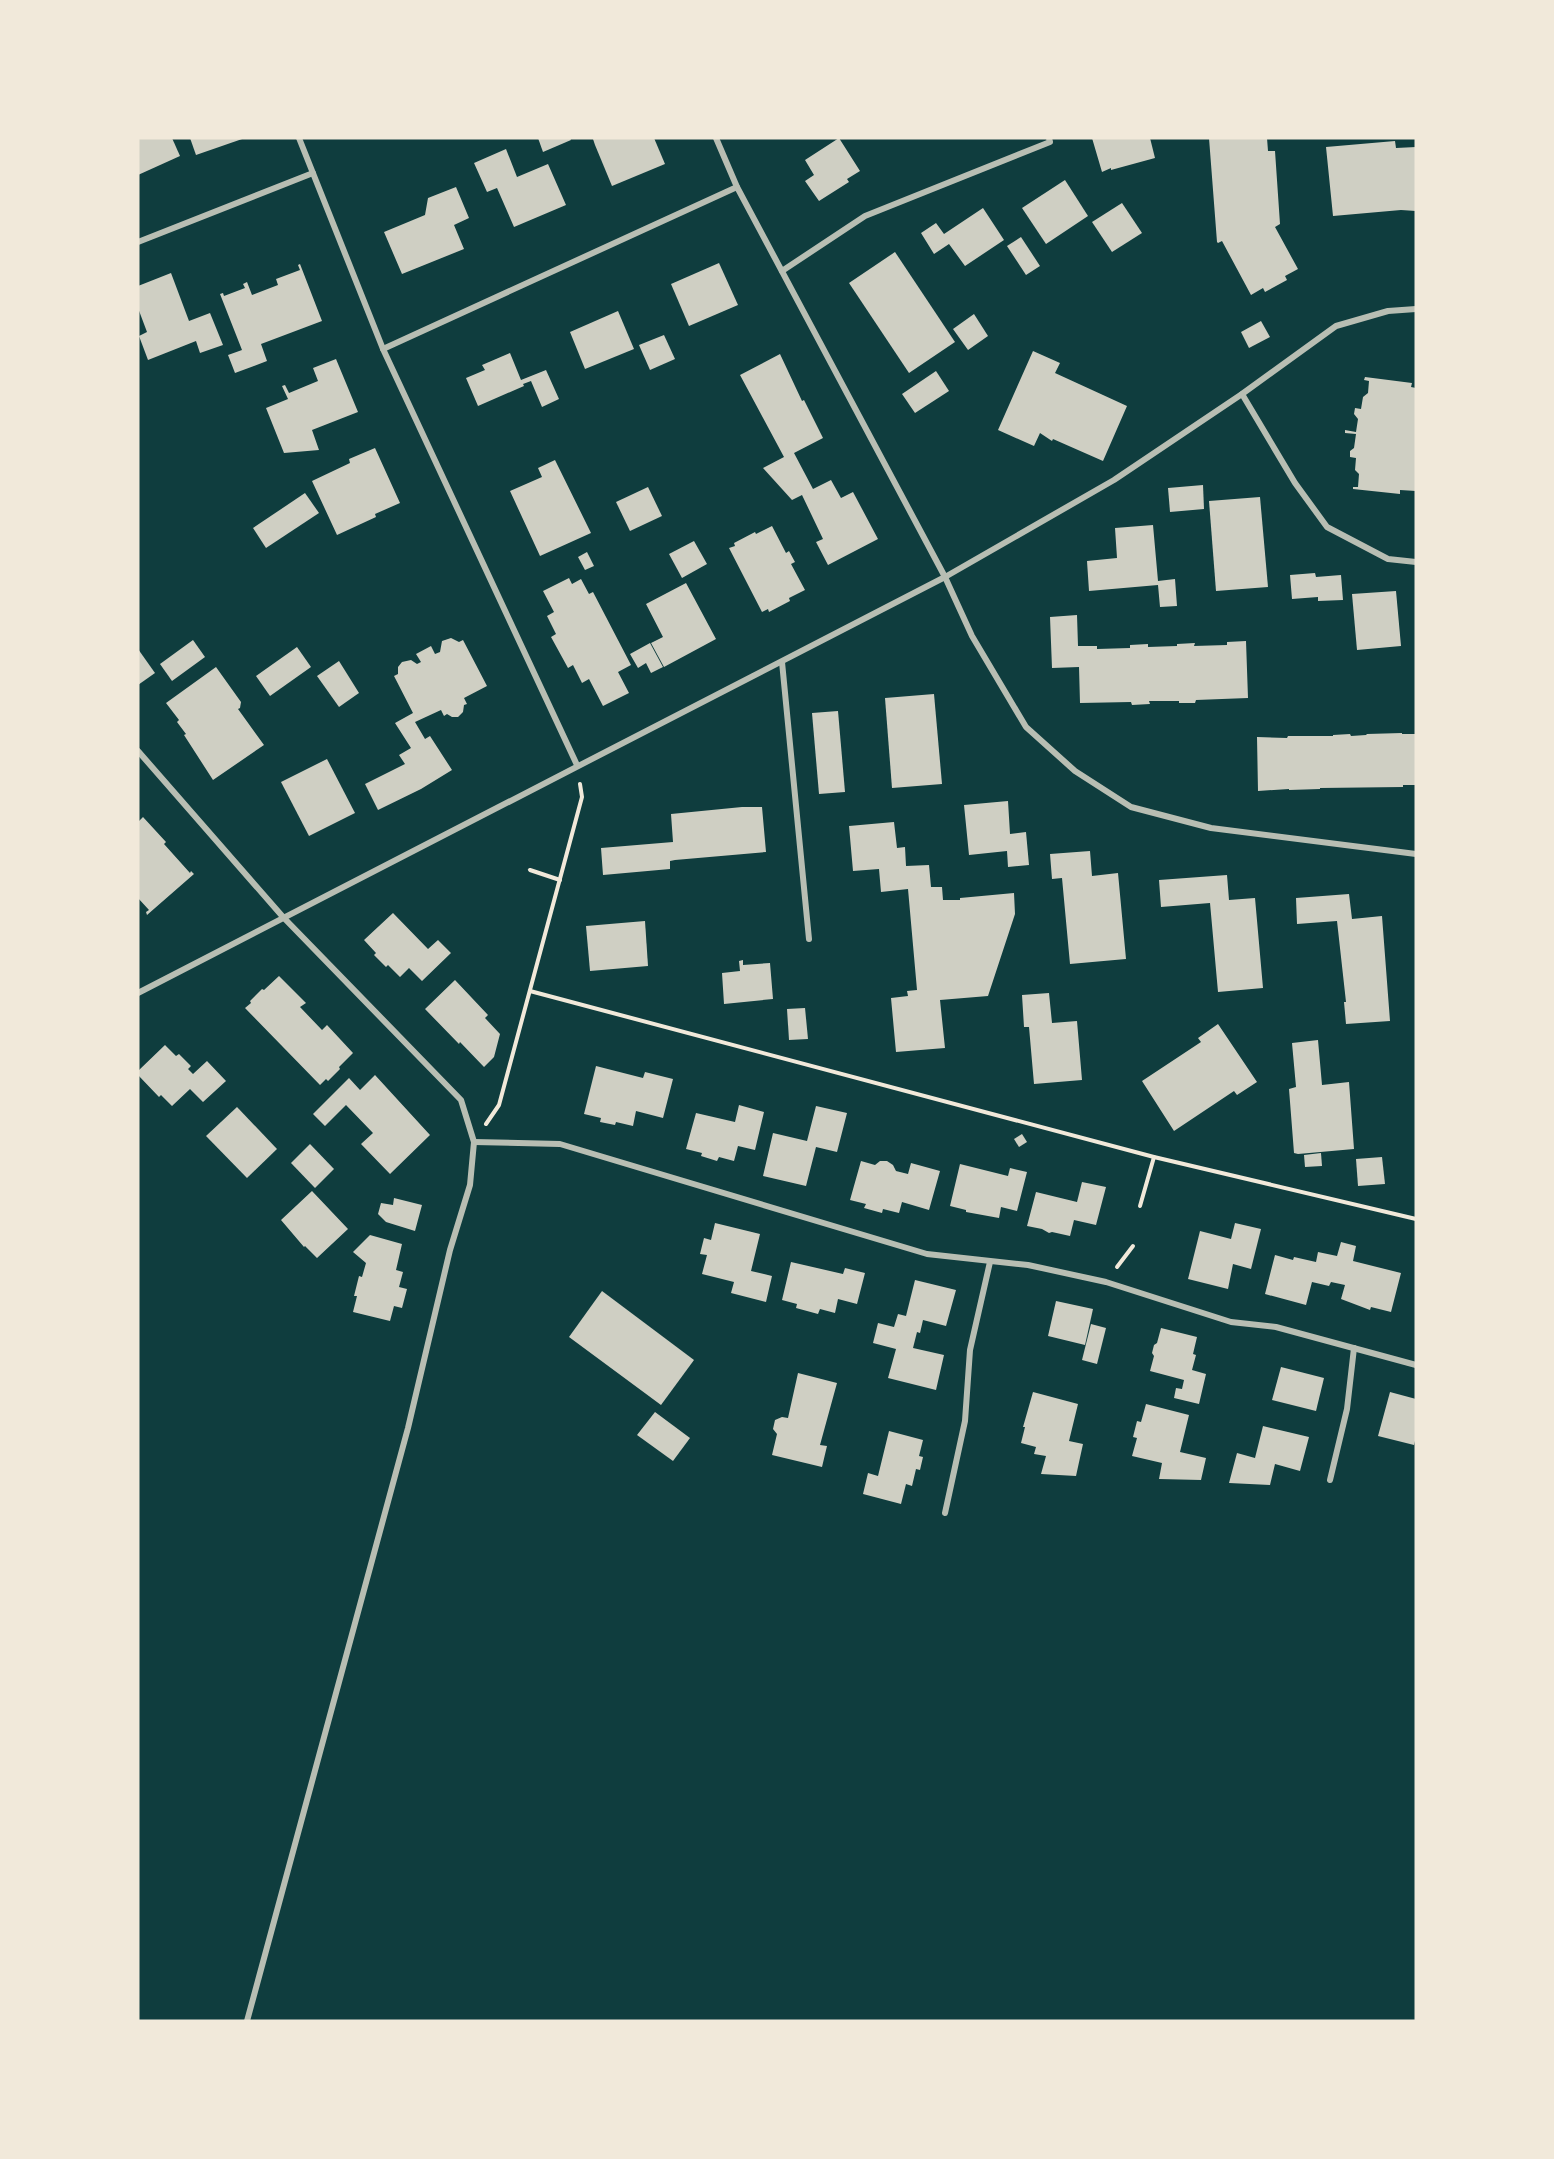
<svg xmlns="http://www.w3.org/2000/svg" width="1554" height="2159" font-family="Poppins,sans-serif">
<style>
.building{fill:#cfcfc3}
.lines{fill:none;stroke-linecap:round;stroke-linejoin:round}
.path{stroke:#f1e9da;stroke-width:4}
.minor{stroke:#b8beb3;stroke-width:6}
</style>
<rect width="100%" height="100%" fill="#0f3d3e"/>
<!-- building -->
<g class="building">
<polygon points="138,138 172,138 180,156 138,175"/>
<polygon points="190,138 245,138 196,155"/>
<polygon points="538,138 570,138 571,140 543,152"/>
<polygon points="595,138 654,138 665,164 612,186 595,145 593,139"/>
<polygon points="839,138 860,171 847,179 849,182 819,201 805,181 814,175 805,160"/>
<polygon points="1092,138 1150,138 1155,158 1111,170 1111,168 1102,172"/>
<polygon points="1209,138 1267,138 1268,151 1275,151 1280,224 1275,227 1298,269 1285,276 1287,280 1265,292 1263,288 1251,295 1222,241 1218,243 1217,242"/>
<polygon points="1395,141 1396,148 1416,147 1416,211 1401,210 1333,216 1326,147"/>
<polygon points="506,149 517,177 548,164 566,205 514,227 497,188 487,192 474,163"/>
<polygon points="1065,180 1088,216 1046,244 1022,208"/>
<polygon points="456,187 469,218 454,225 464,249 402,274 384,232 425,215 428,198"/>
<polygon points="1122,203 1142,233 1112,252 1092,222"/>
<polygon points="983,208 1004,240 965,266 949,244 934,254 921,233 936,223 944,234"/>
<polygon points="1021,237 1040,266 1026,275 1007,246"/>
<polygon points="895,252 955,342 909,373 849,283"/>
<polygon points="719,263 738,305 689,326 671,284"/>
<polygon points="300,264 322,321 261,344 267,361 235,373 228,355 242,350 220,294 223,293 224,296 245,288 243,284 247,282 252,295 278,285 276,279 300,270 298,265"/>
<polygon points="171,273 189,321 210,313 223,345 200,353 196,341 148,360 139,336 147,332 138,308 138,286"/>
<polygon points="618,311 634,349 585,369 570,332"/>
<polygon points="974,314 988,336 968,350 953,329"/>
<polygon points="1261,321 1270,337 1249,348 1241,332"/>
<polygon points="664,335 675,359 650,370 639,345"/>
<polygon points="1033,351 1060,363 1055,373 1127,406 1103,461 1053,439 1052,441 1040,433 1034,446 998,430"/>
<polygon points="510,353 521,380 546,370 559,399 542,407 531,381 523,384 524,386 478,406 466,378 485,370 482,365"/>
<polygon points="780,354 802,401 804,400 823,438 794,453 813,489 831,480 841,498 853,492 878,539 828,565 816,542 823,539 802,495 792,500 763,468 784,457 740,375"/>
<polygon points="336,359 358,412 312,430 319,450 284,453 266,408 288,399 282,386 285,385 289,393 318,381 313,368"/>
<polygon points="936,371 949,391 915,413 902,394"/>
<polygon points="1365,377 1412,383 1411,387 1416,388 1416,491 1400,490 1400,494 1353,489 1353,487 1358,487 1359,474 1355,470 1356,458 1350,457 1350,451 1354,448 1356,434 1345,433 1345,430 1356,432 1358,419 1354,414 1355,408 1361,409 1363,397 1368,393 1369,381 1364,380"/>
<polygon points="375,448 400,503 375,514 376,517 337,535 312,481 350,463 349,459"/>
<polygon points="555,460 591,533 540,556 510,491 542,477 538,468"/>
<polygon points="1203,485 1204,509 1170,512 1168,488"/>
<polygon points="648,487 662,516 630,531 616,502"/>
<polygon points="305,493 319,513 266,548 253,528"/>
<polygon points="1260,497 1268,587 1216,591 1209,501"/>
<polygon points="1153,525 1158,581 1175,579 1177,606 1160,607 1158,585 1089,591 1087,561 1117,558 1115,528"/>
<polygon points="772,526 786,553 789,551 795,562 791,564 805,590 789,598 790,601 769,612 768,609 762,612 729,548 735,546 734,543 755,532 756,534"/>
<polygon points="694,541 707,564 682,578 669,554"/>
<polygon points="587,552 594,566 585,570 578,557"/>
<polygon points="1315,573 1316,577 1341,575 1343,600 1318,601 1318,597 1292,599 1290,575"/>
<polygon points="569,578 572,584 581,579 589,594 593,592 631,665 618,672 629,693 603,706 589,679 582,683 573,665 568,668 551,637 556,634 547,616 554,612 543,591"/>
<polygon points="686,583 716,639 664,667 651,643 663,637 646,604"/>
<polygon points="1396,591 1401,646 1357,650 1352,594"/>
<polygon points="1077,615 1078,646 1097,646 1097,649 1130,648 1130,645 1148,644 1148,647 1177,646 1177,644 1195,643 1194,646 1227,645 1227,642 1246,641 1248,698 1196,700 1195,703 1179,703 1179,701 1149,701 1150,704 1132,705 1131,702 1080,703 1079,667 1052,668 1050,617"/>
<polygon points="451,638 459,642 463,640 487,686 464,698 467,704 464,705 463,712 458,717 452,717 447,714 444,716 441,710 415,722 425,739 430,736 452,770 421,789 378,810 365,784 405,764 399,755 411,748 395,723 413,713 394,676 398,674 398,667 402,662 411,660 417,664 421,662 416,654 431,646 435,654 440,652 442,641"/>
<polygon points="193,640 205,657 172,681 160,664"/>
<polygon points="650,643 663,667 651,673 646,663 638,668 630,654"/>
<polygon points="297,647 311,667 270,696 256,676"/>
<polygon points="138,649 155,673 138,685"/>
<polygon points="339,661 359,693 339,707 317,676"/>
<polygon points="216,667 241,702 240,708 238,709 264,745 213,780 184,735 186,734 177,722 179,720 166,703"/>
<polygon points="934,694 942,784 892,788 885,698"/>
<polygon points="838,711 845,792 819,794 812,713"/>
<polygon points="1402,733 1402,734 1416,734 1416,785 1403,785 1403,787 1320,788 1320,789 1289,790 1289,789 1258,791 1257,737 1287,738 1288,736 1333,736 1333,735 1350,734 1351,736 1366,735 1367,734"/>
<polygon points="327,759 355,813 309,836 281,782"/>
<polygon points="1008,801 1010,834 1026,832 1029,865 1008,867 1007,851 969,855 964,805"/>
<polygon points="742,807 762,807 766,852 675,860 670,861 670,869 603,875 601,848 673,842 671,814"/>
<polygon points="143,817 166,842 164,844 190,873 191,871 194,874 147,915 146,912 149,910 138,898 138,822"/>
<polygon points="894,822 897,848 905,847 906,866 929,865 931,887 942,887 943,900 960,900 960,898 1014,893 1015,914 988,996 940,1000 945,1048 896,1052 891,998 908,996 907,991 917,990 908,889 881,892 879,869 853,871 849,826"/>
<polygon points="1090,851 1092,876 1118,873 1126,959 1070,964 1062,878 1052,879 1050,854"/>
<polygon points="1227,875 1229,900 1255,898 1263,988 1218,992 1210,903 1161,907 1159,880"/>
<polygon points="1349,894 1352,919 1382,916 1390,1021 1346,1024 1344,1002 1346,1002 1337,921 1297,924 1296,898"/>
<polygon points="393,913 428,949 438,940 451,953 422,981 409,968 400,977 388,965 386,967 374,955 376,953 364,940"/>
<polygon points="645,921 648,966 590,971 586,926"/>
<polygon points="743,960 743,965 770,963 773,999 724,1004 722,973 740,971 739,961"/>
<polygon points="279,976 306,1003 300,1007 322,1030 327,1025 353,1053 339,1067 340,1069 328,1081 326,1079 320,1085 245,1008 251,1003 250,1001 262,989 264,990"/>
<polygon points="455,980 488,1015 485,1018 500,1034 494,1057 484,1067 460,1042 459,1044 425,1009"/>
<polygon points="1049,993 1052,1023 1077,1021 1082,1080 1034,1084 1029,1027 1024,1027 1022,995"/>
<polygon points="805,1008 808,1039 789,1040 787,1009"/>
<polygon points="1218,1024 1257,1082 1237,1095 1234,1091 1174,1131 1142,1081 1201,1042 1198,1038"/>
<polygon points="1318,1040 1322,1085 1349,1082 1354,1149 1298,1154 1294,1153 1289,1089 1296,1087 1292,1043"/>
<polygon points="165,1045 176,1056 179,1054 191,1066 188,1069 193,1074 207,1061 226,1081 203,1102 190,1089 172,1106 161,1095 159,1097 138,1075 138,1071"/>
<polygon points="596,1066 643,1078 645,1072 673,1079 663,1118 636,1111 633,1126 616,1122 615,1125 600,1122 601,1118 584,1114"/>
<polygon points="375,1075 430,1135 390,1174 361,1144 373,1133 346,1105 325,1126 313,1114 349,1078 360,1090"/>
<polygon points="739,1105 764,1112 755,1150 738,1146 734,1161 719,1157 717,1161 701,1156 702,1153 686,1149 696,1113 735,1122"/>
<polygon points="816,1106 847,1113 837,1152 816,1147 806,1186 763,1176 773,1133 807,1141"/>
<polygon points="237,1107 277,1149 247,1178 206,1136"/>
<polygon points="1022,1134 1027,1142 1019,1147 1014,1139"/>
<polygon points="310,1144 334,1169 315,1188 291,1163"/>
<polygon points="1321,1153 1322,1166 1305,1167 1304,1155"/>
<polygon points="1382,1157 1385,1184 1358,1186 1356,1159"/>
<polygon points="861,1161 875,1165 880,1161 887,1161 893,1165 896,1171 908,1174 911,1163 940,1171 929,1210 902,1202 899,1213 883,1209 882,1213 864,1208 866,1204 850,1200"/>
<polygon points="960,1164 1008,1176 1010,1168 1027,1172 1017,1211 1001,1207 999,1218 966,1212 966,1210 950,1206"/>
<polygon points="1082,1182 1106,1187 1096,1225 1074,1220 1070,1236 1052,1232 1049,1233 1042,1229 1027,1226 1036,1192 1077,1202"/>
<polygon points="312,1191 348,1229 317,1258 305,1246 304,1247 281,1220"/>
<polygon points="394,1198 422,1205 415,1231 386,1222 378,1214 381,1203 393,1205"/>
<polygon points="715,1223 760,1234 751,1271 772,1276 766,1302 731,1293 734,1282 702,1274 707,1255 700,1254 704,1238 711,1240"/>
<polygon points="1235,1223 1261,1229 1251,1269 1233,1264 1228,1289 1188,1279 1200,1231 1231,1239"/>
<polygon points="370,1235 402,1244 396,1270 403,1272 399,1287 407,1289 402,1308 394,1306 390,1321 353,1312 357,1296 354,1296 359,1276 362,1277 366,1263 353,1252"/>
<polygon points="1341,1242 1356,1246 1353,1261 1401,1273 1391,1312 1371,1307 1370,1310 1341,1299 1345,1285 1331,1282 1329,1286 1312,1282 1306,1305 1265,1294 1275,1255 1293,1260 1294,1257 1316,1262 1318,1252 1337,1256"/>
<polygon points="791,1262 843,1274 845,1268 865,1273 857,1304 838,1299 835,1313 820,1309 818,1314 796,1308 797,1304 782,1300"/>
<polygon points="915,1280 956,1290 946,1326 923,1320 920,1333 917,1332 913,1348 944,1355 936,1390 888,1378 896,1349 873,1343 878,1323 894,1327 898,1314 906,1316"/>
<polygon points="602,1291 694,1360 661,1405 569,1337"/>
<polygon points="1056,1301 1093,1309 1085,1345 1048,1336"/>
<polygon points="1091,1324 1106,1328 1097,1364 1082,1360"/>
<polygon points="1161,1328 1197,1337 1193,1354 1196,1355 1192,1370 1206,1374 1199,1404 1174,1398 1176,1388 1182,1389 1184,1380 1150,1371 1154,1356 1152,1353 1154,1345 1157,1343"/>
<polygon points="1281,1367 1324,1378 1316,1411 1272,1400"/>
<polygon points="798,1373 837,1383 820,1445 827,1446 822,1467 772,1455 777,1434 773,1429 775,1420 782,1417 788,1418"/>
<polygon points="1033,1392 1078,1404 1069,1441 1083,1444 1076,1476 1041,1474 1046,1456 1034,1454 1036,1447 1021,1443 1025,1427 1023,1427"/>
<polygon points="1390,1392 1416,1399 1416,1437 1414,1445 1378,1436"/>
<polygon points="1146,1404 1189,1415 1180,1452 1206,1458 1201,1480 1159,1479 1162,1463 1132,1456 1137,1438 1133,1437 1137,1421 1141,1422"/>
<polygon points="655,1412 690,1438 673,1461 637,1435"/>
<polygon points="1263,1426 1309,1437 1300,1471 1275,1464 1270,1485 1229,1483 1237,1453 1255,1458"/>
<polygon points="889,1431 923,1440 919,1456 923,1457 920,1470 916,1469 912,1486 906,1484 901,1504 863,1494 868,1473 878,1476"/>
</g>
<g class="lines">
<!-- path -->
<g class="path">
<polyline points="530,870 560,880"/>
<polyline points="530,991 1154,1157 1416,1219"/>
<polyline points="486,1124 499,1105 582,797 580,784"/>
<polyline points="1140,1206 1154,1157"/>
<polyline points="1117,1267 1133,1246"/>
</g>
<!-- minor -->
<g class="minor">
<polyline points="299,138 383,349 577,765"/>
<polyline points="716,138 737,187 945,577 972,636 1026,727 1075,771 1131,807 1211,828 1416,854"/>
<polyline points="138,242 313,173"/>
<polyline points="782,271 865,216 1050,142 1049,138"/>
<polyline points="383,349 737,187"/>
<polyline points="1242,394 1295,483 1327,527 1388,559 1416,562"/>
<polyline points="782,662 809,939"/>
<polyline points="138,751 283,917 461,1100 474,1142 470,1185 450,1250 408,1428 247,2021"/>
<polyline points="138,993 945,577 1114,480 1242,394 1336,326 1388,311 1416,309"/>
<polyline points="474,1142 560,1144 927,1254 1028,1265 1106,1282 1231,1322 1276,1327 1416,1365"/>
<polyline points="1330,1480 1347,1409 1354,1348"/>
<polyline points="945,1513 965,1421 970,1350 990,1262"/>
</g>
</g>
<!-- border -->
<rect width="1554" height="2159" fill="none" stroke="#f1e9da" stroke-width="279"/>
</svg>
